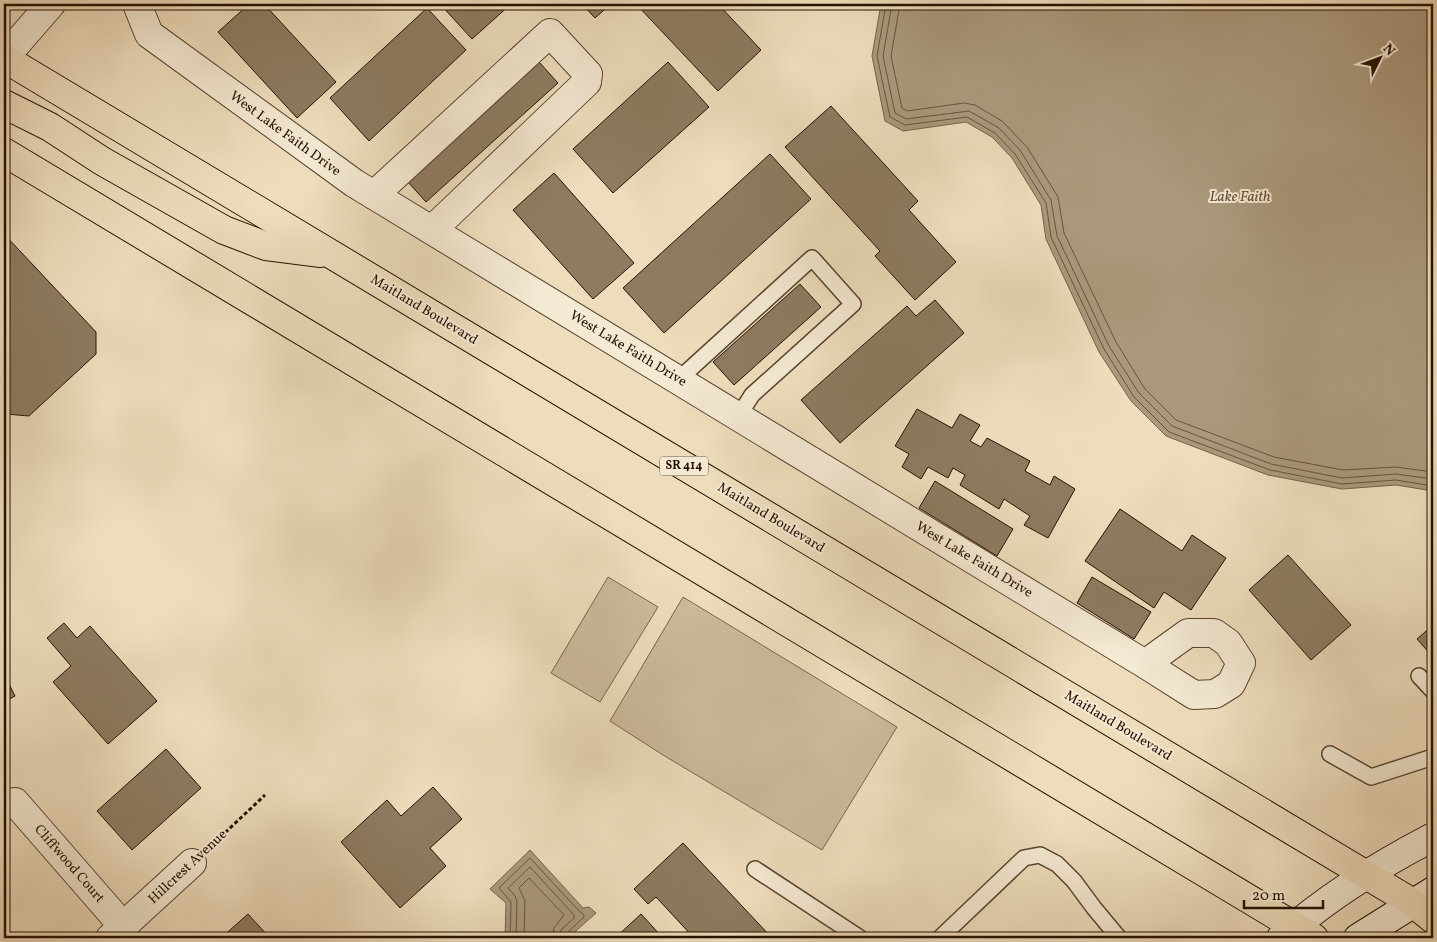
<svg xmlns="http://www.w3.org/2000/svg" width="1437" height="942" font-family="Vollkorn,serif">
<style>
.green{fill:#ccba9c;stroke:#78664e}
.water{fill:#aa987c;stroke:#75624a}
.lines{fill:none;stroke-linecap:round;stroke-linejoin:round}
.shore{stroke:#68543e;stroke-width:1}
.building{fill:#8e7b62;stroke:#251100}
.service-casing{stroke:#57442f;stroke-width:18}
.minor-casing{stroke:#57442f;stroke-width:30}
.secondary-casing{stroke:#251100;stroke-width:30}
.primary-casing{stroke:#251100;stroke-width:30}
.path{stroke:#251100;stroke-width:3;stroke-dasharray:4 2.5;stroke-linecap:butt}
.service{stroke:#f4e9d3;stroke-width:15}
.minor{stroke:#f4e9d3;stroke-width:28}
.secondary{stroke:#f4e9d3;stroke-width:28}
.primary{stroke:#eeddbc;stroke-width:28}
.labels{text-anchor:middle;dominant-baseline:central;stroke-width:4;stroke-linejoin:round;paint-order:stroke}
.shield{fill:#f4e9d3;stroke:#63523f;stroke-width:1}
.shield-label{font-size:12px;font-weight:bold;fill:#251100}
.street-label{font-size:14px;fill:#251100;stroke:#f4e9d3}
.water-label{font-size:15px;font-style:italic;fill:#614e38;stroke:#f4e9d3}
</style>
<rect width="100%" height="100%" fill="#eeddbc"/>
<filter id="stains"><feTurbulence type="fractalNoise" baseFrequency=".004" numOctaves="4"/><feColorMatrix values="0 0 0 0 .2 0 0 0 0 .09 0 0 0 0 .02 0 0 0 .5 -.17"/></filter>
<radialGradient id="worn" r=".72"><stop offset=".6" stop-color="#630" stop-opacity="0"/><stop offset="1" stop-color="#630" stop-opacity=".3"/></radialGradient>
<!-- green -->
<g class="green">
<polygon points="608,577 658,607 600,702 551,673"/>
<polygon points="683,597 897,727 822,850 663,755 610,721"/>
</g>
<!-- water -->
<g class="water">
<polygon points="881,4 1433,4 1433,491 1396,485 1342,489 1268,475 1166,436 1131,401 1099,352 1046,239 1041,205 1012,158 992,137 966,122 903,131 885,121 872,56"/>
<polygon points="530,850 583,908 589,907 596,913 568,938 505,938 506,903 490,889"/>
</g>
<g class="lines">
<!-- shore -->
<g class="shore">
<polyline points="886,4 877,56 890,117 905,125 967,117 995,133 1015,154 1046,203 1051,237 1104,349 1134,397 1169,432 1270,470 1342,484 1396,480 1433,486"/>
<polyline points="892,4 883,56 895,113 906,119 969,111 999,128 1020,150 1051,200 1057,236 1109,346 1139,393 1172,426 1271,464 1342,478 1396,474 1433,479"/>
<polyline points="900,4 891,56 902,108 907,111 964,103 975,105 1002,121 1027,147 1058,197 1064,233 1116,342 1145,389 1176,420 1274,457 1343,470 1396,467 1433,472"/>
<polyline points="510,938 511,902 499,888 530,858 579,911 584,915 584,917 567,933 565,938"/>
<polyline points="516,938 517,902 515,896 508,888 530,867 574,915 574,918 561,930 559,938"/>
<polyline points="524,938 525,901 519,888 529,878 564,915 554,928 552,938"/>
</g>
</g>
<!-- building -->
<g class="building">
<polygon points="249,4 264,4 336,82 297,118 218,32"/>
<polygon points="440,4 511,4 472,39"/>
<polygon points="582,4 611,4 595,18"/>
<polygon points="636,4 718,4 761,50 718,91"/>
<polygon points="427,8 466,50 369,141 330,98"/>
<polygon points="539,62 558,83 426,202 407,181"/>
<polygon points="668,62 709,107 613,193 573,149"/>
<polygon points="831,106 918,201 909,210 956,262 915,300 875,256 880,251 785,147"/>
<polygon points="770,154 811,199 664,333 623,288"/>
<polygon points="554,173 634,263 593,299 513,210"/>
<polygon points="4,234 96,332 96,354 29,416 6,414 4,412"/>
<polygon points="800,284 821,307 734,385 713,362"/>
<polygon points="935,300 964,333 840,443 801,400 907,306 916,316"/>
<polygon points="917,409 952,428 960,414 980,425 970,441 981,447 987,438 1030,461 1025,471 1050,485 1054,476 1075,489 1048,538 1024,525 1030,516 1004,499 999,509 960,485 965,475 953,468 948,478 928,467 921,479 902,467 909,454 895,446"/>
<polygon points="935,481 1013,529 997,556 919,508"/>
<polygon points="1120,509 1182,551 1192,535 1226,558 1191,610 1164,592 1154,608 1085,561"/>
<polygon points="1288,555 1351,625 1311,660 1249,590"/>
<polygon points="1092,577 1151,612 1134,639 1077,603"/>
<polygon points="64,623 77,638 90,626 157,701 108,744 53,682 71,666 47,638"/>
<polygon points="1433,625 1433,657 1417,639"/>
<polygon points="4,674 15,696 4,702"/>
<polygon points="166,749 201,788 132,850 97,811"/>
<polygon points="433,787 462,819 430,848 446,866 400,908 341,842 387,800 401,816"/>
<polygon points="683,843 772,938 694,938 656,897 648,904 634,889"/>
<polygon points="248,914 270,938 221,938"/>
<polygon points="641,914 663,938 615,938"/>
</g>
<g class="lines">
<defs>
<g id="service">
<polyline points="678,380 812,258 853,304 752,395 738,417"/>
<polyline points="1419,676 1433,691"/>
<polyline points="1330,754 1371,777 1433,757"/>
<polyline points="755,869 860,938"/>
<polyline points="940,938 1024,858 1040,855 1057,864 1074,881 1094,908 1119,938"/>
</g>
<g id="minor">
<polyline points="137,4 149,34 354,183 1145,664 1194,695 1215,694 1231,684 1241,663 1228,643 1214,633 1188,633 1145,664"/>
<polyline points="4,58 51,4"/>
<polyline points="374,195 550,33 588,74 587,82 432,230"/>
<polyline points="15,802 123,926"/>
<polyline points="110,938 192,863"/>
</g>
<g id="secondary">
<path d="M1281,938C1327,897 1379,865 1433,837"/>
<polyline points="1358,938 1433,891"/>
</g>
<g id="primary">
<polyline points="4,58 1413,903 1433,919"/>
<polyline points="4,104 50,127 102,161 224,230 266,246 321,253"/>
<polyline points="4,152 1314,938"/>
</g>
</defs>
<!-- service casing -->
<use href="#service" class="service-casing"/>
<!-- minor casing -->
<use href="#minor" class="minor-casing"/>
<!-- secondary casing -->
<use href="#secondary" class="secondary-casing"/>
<!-- primary casing -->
<use href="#primary" class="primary-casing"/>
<!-- path -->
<polyline class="path" points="211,846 265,795"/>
<!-- service -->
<use href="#service" class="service"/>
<!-- minor -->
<use href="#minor" class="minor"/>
<!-- secondary -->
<use href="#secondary" class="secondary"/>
<!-- primary -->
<use href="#primary" class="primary"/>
</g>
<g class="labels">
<!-- shield labels -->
<rect class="shield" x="660" y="456.5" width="48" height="19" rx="4"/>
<g class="shield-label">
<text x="684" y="466">SR 414</text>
</g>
<!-- street labels -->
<g class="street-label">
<text transform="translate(285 134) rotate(36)">West Lake Faith Drive</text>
<text transform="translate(424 310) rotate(31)">Maitland Boulevard</text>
<text transform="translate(628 349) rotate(31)">West Lake Faith Drive</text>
<text transform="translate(771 518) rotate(31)">Maitland Boulevard</text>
<text transform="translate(974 560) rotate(31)">West Lake Faith Drive</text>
<text transform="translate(1118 726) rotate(31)">Maitland Boulevard</text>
<text transform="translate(69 864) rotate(49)">Cliffwood Court</text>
<text transform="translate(188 867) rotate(-43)">Hillcrest Avenue</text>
</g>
<!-- water labels -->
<g class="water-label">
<text x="1240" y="197">Lake Faith</text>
</g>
</g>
<!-- margin -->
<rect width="1437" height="942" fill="none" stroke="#eeddbc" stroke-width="20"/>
<rect x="5" y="5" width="1427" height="932" fill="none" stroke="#251100" stroke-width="2.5"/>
<rect x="10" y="10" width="1417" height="922" fill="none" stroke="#251100"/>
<!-- north arrow -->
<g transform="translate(1380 58) rotate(48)" stroke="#f4e9d3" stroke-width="4" paint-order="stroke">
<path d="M0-4L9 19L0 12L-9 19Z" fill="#251100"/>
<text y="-8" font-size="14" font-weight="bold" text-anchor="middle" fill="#251100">N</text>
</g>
<!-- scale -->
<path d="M1244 900v8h79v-8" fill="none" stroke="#251100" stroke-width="2.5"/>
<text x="1252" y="900" font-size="15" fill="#251100" stroke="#f4e9d3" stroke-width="4" paint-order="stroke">20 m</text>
<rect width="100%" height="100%" filter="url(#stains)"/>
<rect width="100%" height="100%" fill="url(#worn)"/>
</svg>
